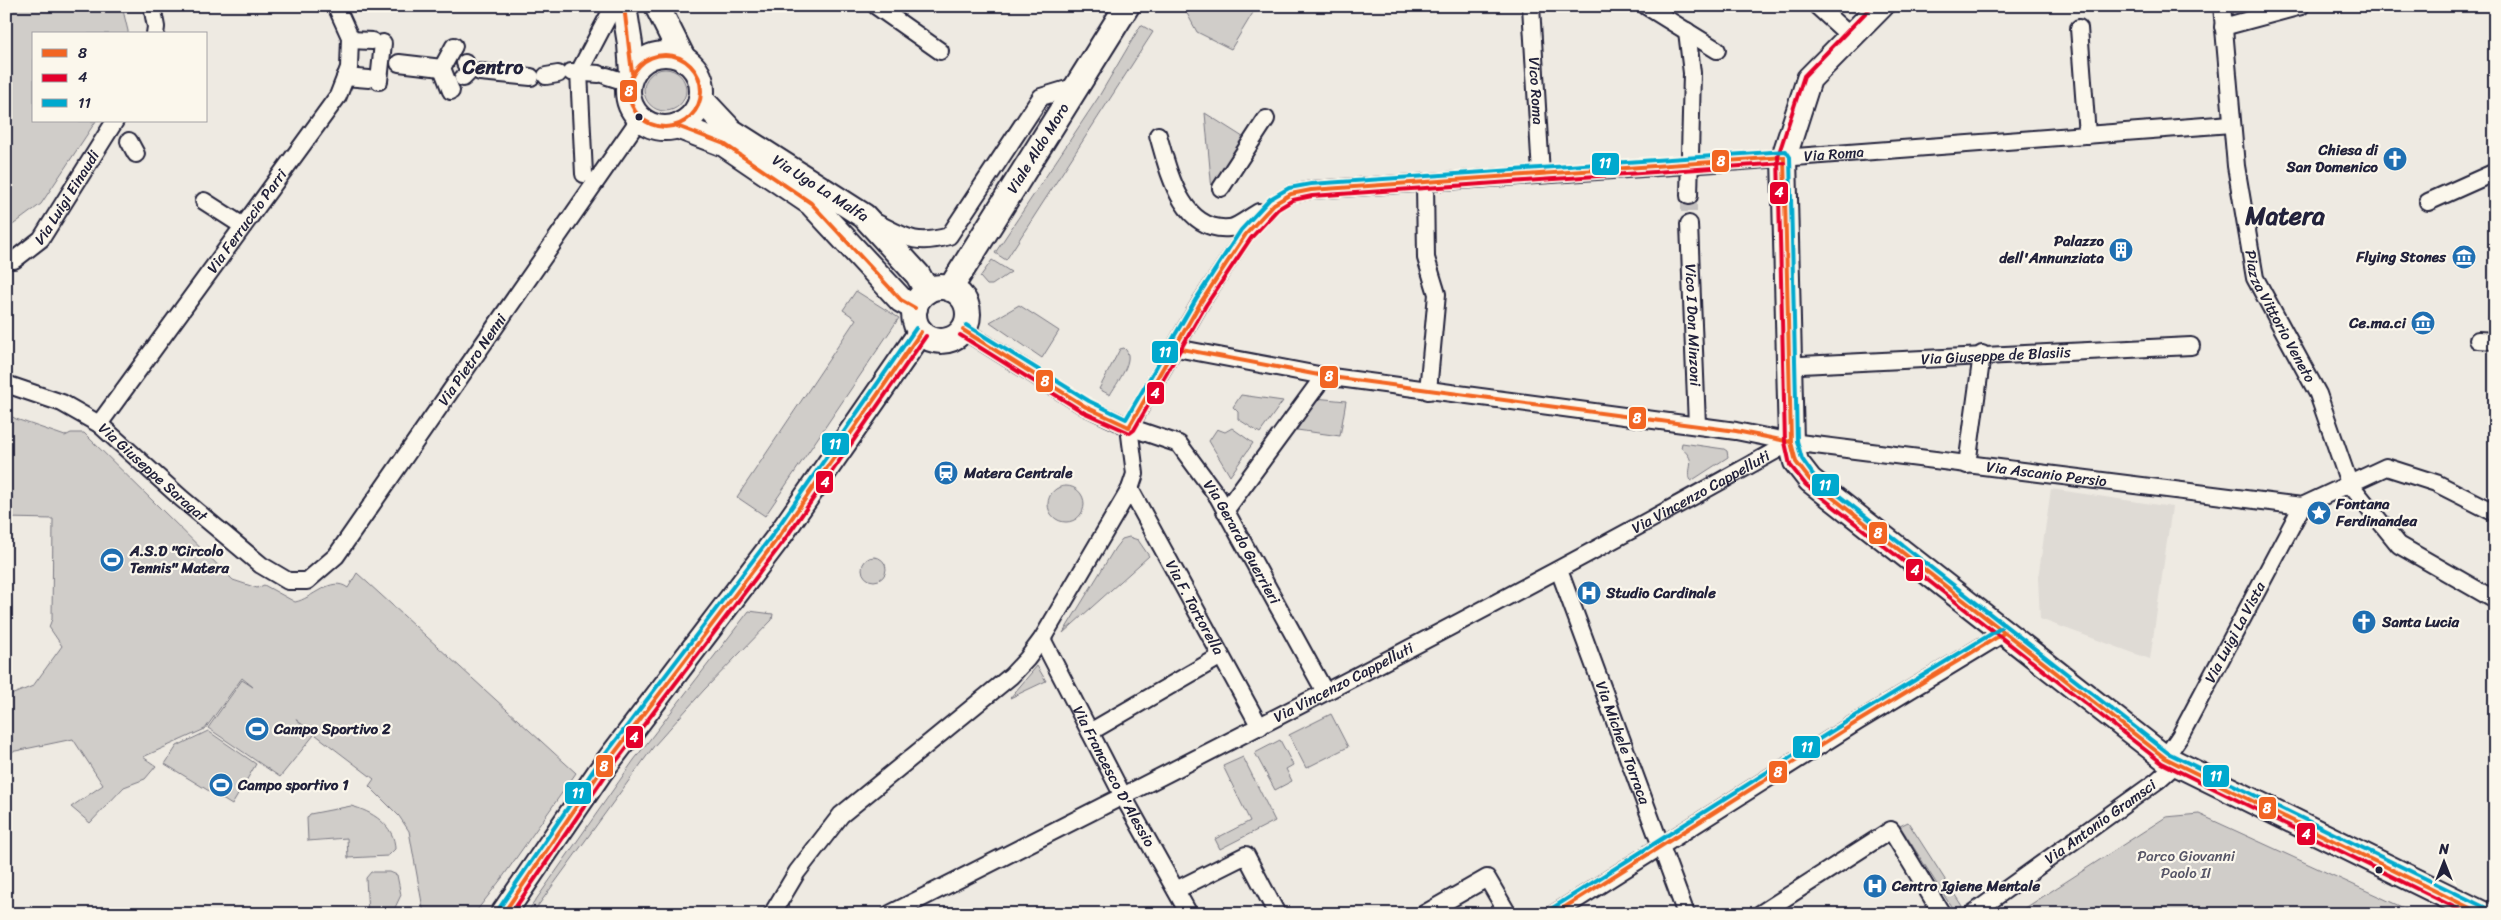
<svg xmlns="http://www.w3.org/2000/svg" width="2501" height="920" font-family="Sriracha,sans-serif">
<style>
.built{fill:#dfdbd5}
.green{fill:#d0cdc9;stroke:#797882}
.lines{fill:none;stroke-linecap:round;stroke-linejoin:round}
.street-tunnel{stroke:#c5c2c1;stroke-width:16;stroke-dasharray:16 8;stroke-linecap:butt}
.street-casing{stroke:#22223b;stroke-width:20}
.secondary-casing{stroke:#22223b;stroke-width:28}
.street{stroke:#fbf7ec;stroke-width:16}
.secondary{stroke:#fbf7ec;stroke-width:24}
.bus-1-casing{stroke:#fbf7ec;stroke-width:8}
.bus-2-casing{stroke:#fbf7ec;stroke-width:8}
.bus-3-casing{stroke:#fbf7ec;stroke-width:8}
.bus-1{stroke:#f26522;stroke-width:4}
.bus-2{stroke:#e4002b;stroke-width:4}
.bus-3{stroke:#00a9ce;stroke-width:4}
.bus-dot{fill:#22223b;stroke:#fbf7ec;stroke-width:2}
.labels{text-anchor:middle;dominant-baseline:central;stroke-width:4.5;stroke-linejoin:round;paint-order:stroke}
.street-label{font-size:15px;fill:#22223b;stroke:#fbf7ec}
.poi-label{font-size:15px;font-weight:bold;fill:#22223b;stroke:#fbf7ec;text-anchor:start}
.park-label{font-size:15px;fill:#565566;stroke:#fbf7ec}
.district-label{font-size:20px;font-weight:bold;fill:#22223b;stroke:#fbf7ec}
.town-label{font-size:25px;font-weight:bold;fill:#22223b;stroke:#fbf7ec}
.line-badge{stroke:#fbf7ec;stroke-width:2}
.badge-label{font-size:14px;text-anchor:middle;font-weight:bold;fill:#fff}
</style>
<rect width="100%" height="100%" fill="#eeeae2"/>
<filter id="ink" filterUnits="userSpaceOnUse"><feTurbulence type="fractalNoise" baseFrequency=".02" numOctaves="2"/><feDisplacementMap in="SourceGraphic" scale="10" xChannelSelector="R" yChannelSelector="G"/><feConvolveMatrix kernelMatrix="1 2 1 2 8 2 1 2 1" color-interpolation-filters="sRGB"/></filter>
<g filter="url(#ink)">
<!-- built -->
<polygon class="built" points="2051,489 2172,507 2150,659 2040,619 2038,578"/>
<!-- green -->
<g class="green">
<polygon points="6,6 122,6 128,31 128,34 34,34 34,121 96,121 41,204 10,227 6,227"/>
<polygon points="1183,6 1257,6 1231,49 1197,32"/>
<polygon points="1141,25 1153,32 1006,260 995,253 1098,98"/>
<circle cx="665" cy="90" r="21"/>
<polygon points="1205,113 1246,139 1212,191"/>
<polygon points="992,260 1011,272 992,285 987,285 980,277"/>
<polygon points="856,291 899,318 765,516 737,497 856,319 843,310"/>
<polygon points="1019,305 1059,331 1042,358 990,322"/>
<path d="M1124,348C1137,358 1116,384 1110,395L1099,389L1120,349Z"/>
<polygon points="1241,395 1283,401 1260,433 1238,419 1238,412 1233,407"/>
<polygon points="1315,398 1346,401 1340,436 1297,430"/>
<path d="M6,413L16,419L65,436L71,433H84L233,580L257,588L264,585L295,602C312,599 331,575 348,588L357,573L576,773L502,878L474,914H424L409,831L399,816L369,786L374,779L295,719L314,735L280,777L208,728L242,680L253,687L242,678L205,729L143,757L156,766L145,779L124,787L90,823L71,807L103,785L73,739L6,753V697L33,686L62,646L49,627L52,619L53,519L6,518Z"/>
<polygon points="1232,428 1253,443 1230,476 1209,441 1217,429 1225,432"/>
<path d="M1682,443L1724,449L1727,451L1728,457L1691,481C1685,468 1699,462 1681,448Z"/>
<circle cx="1066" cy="504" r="18"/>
<polygon points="1129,537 1138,540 1149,556 1063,633 1115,548 1122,539"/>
<circle cx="874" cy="569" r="12"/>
<polygon points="749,611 773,614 772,620 704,690 654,746 532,914 526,914 634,760"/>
<polygon points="1037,666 1046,681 1010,698"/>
<polygon points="1331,714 1348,747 1306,768 1289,735"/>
<polygon points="208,731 256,764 232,805 165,764 177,746"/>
<polygon points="1280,740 1293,765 1286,769 1292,781 1275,790 1255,753"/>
<polygon points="1243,757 1275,821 1220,849 1215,839 1250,821 1223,766"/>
<path d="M351,806C371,811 395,825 395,849L388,856L348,858L347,838L308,841L307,818L310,814Z"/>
<polygon points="2199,814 2417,914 2016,914 2166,817"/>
<polygon points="1908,822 1962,906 1954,911 1900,826"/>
<polygon points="371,872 390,872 397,875 401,895 392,914 368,914 366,878"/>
</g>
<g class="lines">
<!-- street-tunnel -->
<polyline class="street-tunnel" points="1689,196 1689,224"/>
<defs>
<g id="street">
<polyline points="152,6 156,27 155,34"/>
<polyline points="876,6 940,51"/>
<path id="s1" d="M1531,6L1541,174"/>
<polyline points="1646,6 1717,50"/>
<polyline points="1817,6 1850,36"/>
<path id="s2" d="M2222,6L2236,166L2255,278L2318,394L2349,483L2399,545L2495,600"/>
<polyline points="2223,27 2301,6"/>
<polyline points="2079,28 2087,135"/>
<polyline points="1687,31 1692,73 1689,196"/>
<polyline points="350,40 372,41"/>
<polyline points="399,63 442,68"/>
<polyline points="480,72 531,77"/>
<polyline points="571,72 599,74"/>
<polyline points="546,76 558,74"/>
<polyline points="607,76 629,83"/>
<polyline points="345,77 369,79"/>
<polyline points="463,78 470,71 465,63"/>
<polyline points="379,81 383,43"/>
<polyline points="451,91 442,68 454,46"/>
<path d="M1158,135C1168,169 1181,232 1229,228C1237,228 1251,216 1259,212"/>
<polyline points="129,141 136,154"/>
<polyline points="584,174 579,72 610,13"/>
<polyline points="1425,182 1426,258 1437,294 1428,391"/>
<polyline points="1221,188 1266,119"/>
<polyline points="204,201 243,226"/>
<polyline points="2428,202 2495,172"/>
<path d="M875,222C905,237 915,246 949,236L1041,97L1077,86"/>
<path id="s3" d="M1689,224L1697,425"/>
<path id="s4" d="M6,260H14L41,239L115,121"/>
<path id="s5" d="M963,330L1086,407L1129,427L1179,444L1218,497L1325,692"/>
<polyline points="2478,340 2495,341"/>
<path id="s6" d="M1176,348L1324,376L1736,431L1791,442L2302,506"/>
<path id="s7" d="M1801,365L2191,346"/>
<path id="s8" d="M6,384L62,403L99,424L181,498L261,565L288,581H307L336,556L640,118"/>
<path id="s9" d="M99,424L338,96L349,68L350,37L336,6"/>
<path id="s10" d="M1129,427L1201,302L1246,234L1274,204L1291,194L1311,190L1688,165L2231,124"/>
<polyline points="1967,465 1982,354"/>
<path id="s11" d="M1130,489L1260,727"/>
<polyline points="2302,506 2386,467 2436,483 2495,513"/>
<polyline points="1225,511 1324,376"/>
<path id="s12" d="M1559,570L1686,914"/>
<path id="s13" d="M1042,639L1123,796L1189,914"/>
<polyline points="1090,732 1221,656"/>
<path id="s14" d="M2165,758L2180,736L2302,506"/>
<polyline points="1176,890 1246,855 1277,914"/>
<polyline points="772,914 797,872 841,815 1011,676 1027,659 1042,639 1130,489 1135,474 1129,427"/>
<path id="s15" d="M890,914C1193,761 1495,608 1791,442"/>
<polyline points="1424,914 1487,878 1508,914"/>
<polyline points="1554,914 1857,722 2004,633"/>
<polyline points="1760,914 1891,830 1942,914"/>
<path id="s16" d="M1972,914L2157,781L2176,764"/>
</g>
<g id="secondary">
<polyline points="624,6 630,44 632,73"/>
<polyline points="657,6 684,60"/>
<polyline points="1881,6 1809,79 1784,157 1791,442 1796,462 1810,480 2165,758 2483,914"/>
<circle cx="665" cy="91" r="37"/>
<path id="s17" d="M701,99L731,131L864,216L918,275L927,291"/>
<polyline points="677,126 724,144 811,203 901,300 915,308"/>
<circle cx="941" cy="314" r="27"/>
<path id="s18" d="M950,289L1127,6"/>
<polyline points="503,914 600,772 778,538 921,332"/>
</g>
</defs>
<!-- street casing -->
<use href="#street" class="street-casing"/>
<!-- secondary casing -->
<use href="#secondary" class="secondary-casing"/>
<!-- street -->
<use href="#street" class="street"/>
<!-- secondary -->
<use href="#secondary" class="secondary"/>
<defs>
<g id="bus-1">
<polyline points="624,6 632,73"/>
<circle cx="665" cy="91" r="36"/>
<polyline points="677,126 724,144 811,203 901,300 915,308"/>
<polyline points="963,330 1086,407 1129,427"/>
<polyline points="1176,348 1324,376 1736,431 1791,442"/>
<polyline points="1129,427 1201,302 1246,234 1274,204 1291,194 1311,190 1784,157 1791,442 1796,462 1810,480 2165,758 2482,914"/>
<polyline points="503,914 600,772 778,538 921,332"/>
<polyline points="1554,914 1857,722 2004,633"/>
</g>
<g id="bus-2">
<polyline points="1872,6 1804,76 1778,156 1785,442 1790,465 1806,485 2162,763 2468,914"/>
<polyline points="960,335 1083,412 1130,433 1134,430 1206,305 1251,238 1278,209 1293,200 1312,196 1784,163"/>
<polyline points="511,914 605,776 783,542 926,336"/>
</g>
<g id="bus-3">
<polyline points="966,325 1089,401 1126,419 1196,299 1241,230 1270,199 1289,188 1311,184 1786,151 1790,157 1797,441 1802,459 1814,476 2168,753 2486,908"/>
<polyline points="1551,909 1854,717 2001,628"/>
<polyline points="498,910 595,768 773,534 916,328"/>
</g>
</defs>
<!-- bus-1 casing -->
<use href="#bus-1" class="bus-1-casing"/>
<!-- bus-2 casing -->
<use href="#bus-2" class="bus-2-casing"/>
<!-- bus-3 casing -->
<use href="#bus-3" class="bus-3-casing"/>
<!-- bus-1 -->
<use href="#bus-1" class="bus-1"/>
<!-- bus-2 -->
<use href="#bus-2" class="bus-2"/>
<!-- bus-3 -->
<use href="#bus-3" class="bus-3"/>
</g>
</g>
<!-- icons -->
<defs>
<symbol id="church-disc" viewBox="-11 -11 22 22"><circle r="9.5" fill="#1f6fb2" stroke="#fbf7ec"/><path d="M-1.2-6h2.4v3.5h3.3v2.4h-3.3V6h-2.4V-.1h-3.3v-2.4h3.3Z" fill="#fff"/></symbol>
<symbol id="building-disc" viewBox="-11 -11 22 22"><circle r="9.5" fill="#1f6fb2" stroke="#fbf7ec"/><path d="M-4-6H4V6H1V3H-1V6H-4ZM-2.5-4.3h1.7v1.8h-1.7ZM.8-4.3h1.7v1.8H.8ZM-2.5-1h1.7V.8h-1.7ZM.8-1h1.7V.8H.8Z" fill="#fff"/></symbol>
<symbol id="museum-disc" viewBox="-11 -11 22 22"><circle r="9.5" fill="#1f6fb2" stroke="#fbf7ec"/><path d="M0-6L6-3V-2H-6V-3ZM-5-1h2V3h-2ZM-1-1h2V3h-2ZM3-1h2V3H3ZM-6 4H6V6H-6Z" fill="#fff"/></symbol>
<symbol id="station-disc" viewBox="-11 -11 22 22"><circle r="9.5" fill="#1f6fb2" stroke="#fbf7ec"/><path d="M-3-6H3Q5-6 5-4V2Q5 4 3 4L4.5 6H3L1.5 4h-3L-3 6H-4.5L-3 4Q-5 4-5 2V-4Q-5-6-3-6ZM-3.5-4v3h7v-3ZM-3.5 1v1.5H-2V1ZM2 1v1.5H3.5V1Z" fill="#fff"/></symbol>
<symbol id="sight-disc" viewBox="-11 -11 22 22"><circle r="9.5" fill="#1f6fb2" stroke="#fbf7ec"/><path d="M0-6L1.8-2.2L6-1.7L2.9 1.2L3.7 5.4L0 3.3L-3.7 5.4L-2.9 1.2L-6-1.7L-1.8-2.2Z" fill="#fff"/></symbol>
<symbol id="stadium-disc" viewBox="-11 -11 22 22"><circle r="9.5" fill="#1f6fb2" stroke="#fbf7ec"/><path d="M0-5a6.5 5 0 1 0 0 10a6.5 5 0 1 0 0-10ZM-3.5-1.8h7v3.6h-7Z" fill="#fff"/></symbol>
<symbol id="hospital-disc" viewBox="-11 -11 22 22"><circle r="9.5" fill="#1f6fb2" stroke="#fbf7ec"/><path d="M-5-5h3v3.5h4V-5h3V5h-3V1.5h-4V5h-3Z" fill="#fff"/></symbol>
</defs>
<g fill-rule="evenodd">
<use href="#church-disc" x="2381" y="145" width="28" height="28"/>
<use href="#building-disc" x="2107" y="236" width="28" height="28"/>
<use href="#museum-disc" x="2450" y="243" width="28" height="28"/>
<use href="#museum-disc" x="2409" y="309" width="28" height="28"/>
<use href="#station-disc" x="932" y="459" width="28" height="28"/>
<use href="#sight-disc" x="2305" y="499" width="28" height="28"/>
<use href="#stadium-disc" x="98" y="546" width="28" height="28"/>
<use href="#hospital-disc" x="1575" y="579" width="28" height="28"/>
<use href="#church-disc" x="2350" y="608" width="28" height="28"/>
<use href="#stadium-disc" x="243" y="715" width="28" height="28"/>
<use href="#stadium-disc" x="207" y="771" width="28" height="28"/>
<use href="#hospital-disc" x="1861" y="872" width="28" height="28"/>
</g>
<!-- markers -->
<g class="bus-dot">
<circle cx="639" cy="117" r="4.5"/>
<circle cx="2379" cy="870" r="4.5"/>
</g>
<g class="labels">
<!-- street labels -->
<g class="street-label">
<text stroke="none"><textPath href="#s1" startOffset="85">Vico Roma</textPath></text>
<text stroke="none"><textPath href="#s18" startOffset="166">Viale Aldo Moro</textPath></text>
<text stroke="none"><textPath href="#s10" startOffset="831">Via Roma</textPath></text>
<text stroke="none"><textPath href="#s17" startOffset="150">Via Ugo La Malfa</textPath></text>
<text stroke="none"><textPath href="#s4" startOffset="91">Via Luigi Einaudi</textPath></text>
<text stroke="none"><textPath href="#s9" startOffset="251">Via Ferruccio Parri</textPath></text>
<text stroke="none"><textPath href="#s2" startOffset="319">Piazza Vittorio Veneto</textPath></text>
<text stroke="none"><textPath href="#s3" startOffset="101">Vico I Don Minzoni</textPath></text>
<text stroke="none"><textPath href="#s7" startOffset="195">Via Giuseppe de Blasiis</textPath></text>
<text stroke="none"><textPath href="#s8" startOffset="644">Via Pietro Nenni</textPath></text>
<text stroke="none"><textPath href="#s8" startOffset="174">Via Giuseppe Saragat</textPath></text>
<text stroke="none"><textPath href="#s6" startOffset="880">Via Ascanio Persio</textPath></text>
<text stroke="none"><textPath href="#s15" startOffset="914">Via Vincenzo Cappelluti</textPath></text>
<text stroke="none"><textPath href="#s5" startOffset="362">Via Gerardo Guerrieri</textPath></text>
<text stroke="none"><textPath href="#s11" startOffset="135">Via F. Tortorella</textPath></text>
<text stroke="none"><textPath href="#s14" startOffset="144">Via Luigi La Vista</textPath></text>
<text stroke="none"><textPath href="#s15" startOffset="509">Via Vincenzo Cappelluti</textPath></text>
<text stroke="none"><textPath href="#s12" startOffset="184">Via Michele Torraca</textPath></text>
<text stroke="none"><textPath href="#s13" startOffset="155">Via Francesco D'Alessio</textPath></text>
<text stroke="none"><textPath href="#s16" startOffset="158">Via Antonio Gramsci</textPath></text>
</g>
<!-- poi labels -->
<g class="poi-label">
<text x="2378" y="150" text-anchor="end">Chiesa di<tspan x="2378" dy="17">San Domenico</tspan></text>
<text x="2104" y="241" text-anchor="end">Palazzo<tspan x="2104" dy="17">dell'Annunziata</tspan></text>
<text x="2446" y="257" text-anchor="end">Flying Stones</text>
<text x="2406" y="323" text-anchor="end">Ce.ma.ci</text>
<text x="964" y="473">Matera Centrale</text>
<text x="2336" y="504">Fontana<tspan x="2336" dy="17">Ferdinandea</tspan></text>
<text x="130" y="551">A.S.D "Circolo<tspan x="130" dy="17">Tennis" Matera</tspan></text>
<text x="1606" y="593">Studio Cardinale</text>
<text x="2382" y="622">Santa Lucia</text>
<text x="274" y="729">Campo Sportivo 2</text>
<text x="238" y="785">Campo sportivo 1</text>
<text x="1892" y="886">Centro Igiene Mentale</text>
</g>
<!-- park labels -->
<g class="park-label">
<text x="2186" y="856">Parco Giovanni<tspan x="2186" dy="17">Paolo II</tspan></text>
</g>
<!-- district labels -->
<g class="district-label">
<text x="493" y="67">Centro</text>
</g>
<!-- town labels -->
<g class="town-label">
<text x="2285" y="215">Matera</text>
</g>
</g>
<g class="line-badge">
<rect x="619" y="79" width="19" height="24" rx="5" fill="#f26522"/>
<rect x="1711" y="149" width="19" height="24" rx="5" fill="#f26522"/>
<rect x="1591" y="152" width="29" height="24" rx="5" fill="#00a9ce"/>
<rect x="1769" y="181" width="20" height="24" rx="5" fill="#e4002b"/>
<rect x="1151" y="340" width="28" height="24" rx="5" fill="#00a9ce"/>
<rect x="1319" y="365" width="20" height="24" rx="5" fill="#f26522"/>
<rect x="1035" y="369" width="19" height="24" rx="5" fill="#f26522"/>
<rect x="1146" y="381" width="19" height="24" rx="5" fill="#e4002b"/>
<rect x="1628" y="406" width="19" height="24" rx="5" fill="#f26522"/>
<rect x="821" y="432" width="29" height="24" rx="5" fill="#00a9ce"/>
<rect x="815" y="470" width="19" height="24" rx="5" fill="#e4002b"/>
<rect x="1811" y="473" width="29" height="24" rx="5" fill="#00a9ce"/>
<rect x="1868" y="521" width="20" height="24" rx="5" fill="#f26522"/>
<rect x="1905" y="558" width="19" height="24" rx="5" fill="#e4002b"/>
<rect x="625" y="725" width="19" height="24" rx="5" fill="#e4002b"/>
<rect x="1792" y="735" width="29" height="24" rx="5" fill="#00a9ce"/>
<rect x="595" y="754" width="19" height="24" rx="5" fill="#f26522"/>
<rect x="1768" y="760" width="20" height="24" rx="5" fill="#f26522"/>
<rect x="2202" y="764" width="28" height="24" rx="5" fill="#00a9ce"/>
<rect x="564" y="781" width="28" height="24" rx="5" fill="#00a9ce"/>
<rect x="2258" y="796" width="19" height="24" rx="5" fill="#f26522"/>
<rect x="2296" y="822" width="20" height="24" rx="5" fill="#e4002b"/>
</g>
<g class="badge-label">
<text x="629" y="96">8</text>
<text x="1721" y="166">8</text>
<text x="1605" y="168">11</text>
<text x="1779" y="197">4</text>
<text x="1165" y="357">11</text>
<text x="1329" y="381">8</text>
<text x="1045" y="386">8</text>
<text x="1155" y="398">4</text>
<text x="1637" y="423">8</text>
<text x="835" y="449">11</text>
<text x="825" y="487">4</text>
<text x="1825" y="490">11</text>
<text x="1878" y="538">8</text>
<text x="1915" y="575">4</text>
<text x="634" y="742">4</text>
<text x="1807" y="752">11</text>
<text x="604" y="771">8</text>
<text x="1778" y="777">8</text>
<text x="2216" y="781">11</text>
<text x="578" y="798">11</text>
<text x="2267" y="813">8</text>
<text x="2306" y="839">4</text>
</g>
<!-- margin -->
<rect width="2501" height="920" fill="none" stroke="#fbf7ec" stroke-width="25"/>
<rect x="12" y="12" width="2476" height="895" fill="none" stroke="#22223b" stroke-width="2" filter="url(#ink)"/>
<!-- legend -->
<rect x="32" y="32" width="175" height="90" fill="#fbf7ec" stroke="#a4a2a5"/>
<rect x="42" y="49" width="25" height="8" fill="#f26522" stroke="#a4a2a5"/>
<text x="78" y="58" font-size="15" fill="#22223b">8</text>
<rect x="42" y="74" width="25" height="8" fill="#e4002b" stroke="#a4a2a5"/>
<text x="78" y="82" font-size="15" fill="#22223b">4</text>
<rect x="42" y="99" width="25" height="8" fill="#00a9ce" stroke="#a4a2a5"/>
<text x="78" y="108" font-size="15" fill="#22223b">11</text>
<!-- north arrow -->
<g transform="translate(2444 862)" stroke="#fbf7ec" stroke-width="4" paint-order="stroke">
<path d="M0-4L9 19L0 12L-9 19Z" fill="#22223b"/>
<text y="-8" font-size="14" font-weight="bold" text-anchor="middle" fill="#22223b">N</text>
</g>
</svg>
